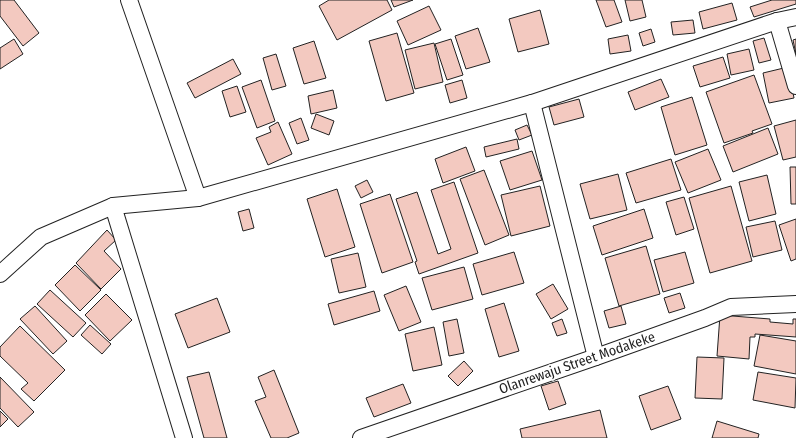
<svg xmlns="http://www.w3.org/2000/svg" width="796" height="438" font-family="'Fira Sans Condensed',sans-serif">
<style>
.building{fill:#f3c9c0;stroke:#222}
.lines{fill:none;stroke-linecap:round;stroke-linejoin:round}
.minor-casing{stroke:#222;stroke-width:18}
.minor{stroke:#fff;stroke-width:16}
.labels{text-anchor:middle;dominant-baseline:central;stroke-width:3;stroke-linejoin:round;paint-order:stroke}
.street-label{font-size:14px;fill:#222;stroke:#fff}
</style>
<rect width="100%" height="100%" fill="#fff"/>
<!-- building -->
<g class="building">
<polygon points="0,0 14,0 39,33 23,46 0,16"/>
<polygon points="329,0 387,0 392,10 337,40 319,6"/>
<polygon points="391,0 413,0 394,7"/>
<polygon points="596,0 614,0 622,22 606,27"/>
<polygon points="625,0 642,0 646,17 630,21"/>
<polygon points="772,0 796,0 796,4 754,17 750,7"/>
<polygon points="732,3 737,20 703,29 699,12"/>
<polygon points="429,6 441,30 408,45 397,21"/>
<polygon points="540,10 549,44 518,52 509,19"/>
<polygon points="693,20 695,33 673,35 671,22"/>
<polygon points="478,28 490,62 466,69 455,36"/>
<polygon points="651,29 655,42 643,46 639,33"/>
<polygon points="397,33 414,93 386,101 369,41"/>
<polygon points="628,35 631,51 610,54 608,39"/>
<polygon points="764,38 771,60 759,63 753,41"/>
<polygon points="14,39 23,54 0,69 0,48"/>
<polygon points="451,39 463,75 447,80 435,44"/>
<polygon points="796,39 796,54 793,40"/>
<polygon points="314,41 326,78 304,84 293,48"/>
<polygon points="434,43 443,82 415,89 405,50"/>
<polygon points="749,49 754,70 731,75 727,54"/>
<polygon points="276,54 286,86 272,90 263,58"/>
<polygon points="723,57 730,78 700,87 693,66"/>
<polygon points="233,59 241,74 195,98 187,83"/>
<polygon points="788,67 794,98 769,103 763,73"/>
<polygon points="754,75 772,124 752,131 753,133 724,143 706,92"/>
<polygon points="661,79 669,97 635,110 628,92"/>
<polygon points="261,80 275,121 257,128 242,87"/>
<polygon points="462,80 467,98 450,103 445,85"/>
<polygon points="237,86 246,112 230,117 222,91"/>
<polygon points="333,90 337,108 311,114 308,96"/>
<polygon points="692,97 707,145 675,155 661,107"/>
<polygon points="579,99 584,117 554,125 549,107"/>
<polygon points="316,114 334,121 329,135 311,128"/>
<polygon points="301,118 309,140 297,144 289,123"/>
<polygon points="796,120 796,157 783,160 774,126"/>
<polygon points="278,122 292,154 268,165 256,138 271,132 269,127"/>
<polygon points="527,125 532,135 519,140 515,130"/>
<polygon points="768,128 778,154 733,172 723,146"/>
<polygon points="517,139 519,149 486,157 484,147"/>
<polygon points="466,147 475,171 443,183 435,159"/>
<polygon points="708,149 721,180 688,193 675,162"/>
<polygon points="532,151 542,180 510,190 500,161"/>
<polygon points="671,159 681,190 636,203 626,173"/>
<polygon points="790,167 796,167 796,204 791,204"/>
<polygon points="484,170 509,235 485,245 460,179"/>
<polygon points="618,174 627,210 590,219 580,184"/>
<polygon points="767,175 776,214 749,221 739,182"/>
<polygon points="367,180 373,192 361,198 355,186"/>
<polygon points="454,182 478,253 419,274 415,262 417,261 396,199 417,192 438,254 451,249 431,190"/>
<polygon points="540,186 550,226 511,236 501,195"/>
<polygon points="731,186 752,261 710,273 689,198"/>
<polygon points="337,189 355,247 325,257 307,199"/>
<polygon points="390,194 413,262 382,273 360,204"/>
<polygon points="684,197 694,229 676,235 666,202"/>
<polygon points="249,209 254,228 243,231 238,212"/>
<polygon points="644,209 653,238 602,255 593,226"/>
<polygon points="796,219 796,259 791,261 779,225"/>
<polygon points="775,221 782,250 753,257 746,227"/>
<polygon points="107,230 116,240 104,251 121,269 101,289 76,263"/>
<polygon points="646,246 660,294 619,306 605,258"/>
<polygon points="514,252 524,283 482,295 473,264"/>
<polygon points="685,252 694,283 663,292 654,260"/>
<polygon points="358,253 366,287 339,293 331,259"/>
<polygon points="75,265 101,290 80,311 55,285"/>
<polygon points="464,267 473,299 432,310 422,278"/>
<polygon points="553,284 568,309 551,319 536,294"/>
<polygon points="406,286 421,322 399,331 384,295"/>
<polygon points="50,290 86,323 73,337 37,304"/>
<polygon points="374,291 380,311 334,325 328,304"/>
<polygon points="680,293 685,308 669,313 664,298"/>
<polygon points="106,294 132,320 110,341 85,315"/>
<polygon points="217,298 230,332 188,348 175,314"/>
<polygon points="504,303 519,351 499,357 485,309"/>
<polygon points="35,306 67,341 53,354 20,319"/>
<polygon points="621,306 626,324 609,328 604,311"/>
<polygon points="720,315 770,319 770,322 793,324 793,319 796,319 796,337 755,334 755,337 750,337 749,359 717,356"/>
<polygon points="457,319 464,353 449,356 443,322"/>
<polygon points="562,319 567,333 557,336 552,323"/>
<polygon points="90,325 111,344 102,354 81,335"/>
<polygon points="20,326 65,370 34,401 21,389 28,383 0,356 0,347"/>
<polygon points="434,327 442,365 413,371 405,334"/>
<polygon points="760,335 796,341 796,374 754,366"/>
<polygon points="697,357 724,358 722,399 695,398"/>
<polygon points="464,361 473,371 458,386 448,376"/>
<polygon points="274,370 299,433 287,438 271,438 255,401 266,397 258,377"/>
<polygon points="209,372 227,438 204,438 187,377"/>
<polygon points="758,372 796,378 795,408 753,400"/>
<polygon points="0,377 34,412 18,427 0,408"/>
<polygon points="558,381 566,404 549,410 541,386"/>
<polygon points="403,384 411,403 374,417 366,398"/>
<polygon points="668,386 681,419 651,430 639,396"/>
<polygon points="600,410 607,438 522,438 520,429"/>
<polygon points="0,411 8,419 0,427"/>
<polygon points="717,421 759,434 758,438 712,438"/>
</g>
<g class="lines">
<defs>
<g id="minor">
<polyline points="129,0 198,198"/>
<polyline points="777,21 796,86"/>
<polyline points="532,103 596,357"/>
<polyline points="113,206 184,438"/>
<polyline points="0,274 41,237 113,206 198,198 532,103 777,21 796,17"/>
<polyline points="361,438 596,357 705,318 731,307 796,304"/>
</g>
</defs>
<!-- minor casing -->
<use href="#minor" class="minor-casing"/>
<!-- minor -->
<use href="#minor" class="minor"/>
</g>
<g class="labels">
<!-- street labels -->
<g class="street-label">
<text transform="translate(577 363) rotate(-19)">Olanrewaju Street Modakeke</text>
</g>
</g>
</svg>
